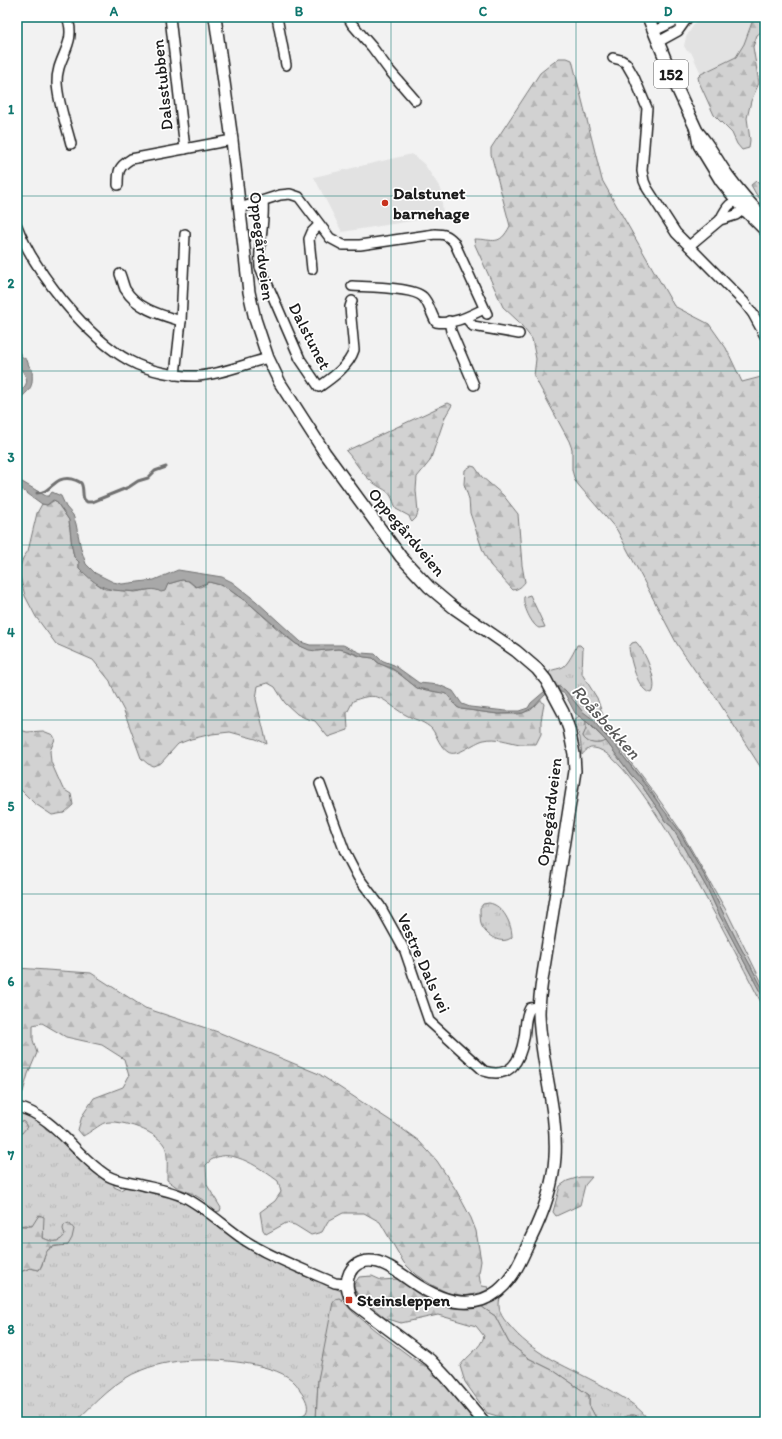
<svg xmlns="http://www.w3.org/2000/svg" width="782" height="1439" font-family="Itim,sans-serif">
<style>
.built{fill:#e2e2e2}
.grass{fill:url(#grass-tufts);stroke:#777}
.forest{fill:url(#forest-firs);stroke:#777}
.water{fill:#a8a8a8;stroke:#707070}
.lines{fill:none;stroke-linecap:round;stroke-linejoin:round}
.stream{stroke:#707070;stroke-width:3}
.minor-casing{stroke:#1c1c1c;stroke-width:12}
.major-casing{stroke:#1c1c1c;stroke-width:14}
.minor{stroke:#fff;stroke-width:9}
.major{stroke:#fff;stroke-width:11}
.grid{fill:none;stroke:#0f766e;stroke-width:1;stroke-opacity:0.55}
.poi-dot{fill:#c8321e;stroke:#fff;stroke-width:1.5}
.labels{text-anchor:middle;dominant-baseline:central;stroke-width:3.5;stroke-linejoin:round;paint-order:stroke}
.shield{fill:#fff;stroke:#606060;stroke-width:1}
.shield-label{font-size:16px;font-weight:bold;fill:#1c1c1c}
.street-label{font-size:17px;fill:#1c1c1c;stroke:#fff}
.poi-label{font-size:17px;font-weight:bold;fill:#1c1c1c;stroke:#fff;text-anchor:start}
.water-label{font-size:18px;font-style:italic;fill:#5b5b5b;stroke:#fff}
.neatline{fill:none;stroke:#0f766e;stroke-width:1.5}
.grid-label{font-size:13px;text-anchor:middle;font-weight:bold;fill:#0f766e}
</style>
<defs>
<pattern id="grass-tufts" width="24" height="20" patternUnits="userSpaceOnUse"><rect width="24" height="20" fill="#d2d2d2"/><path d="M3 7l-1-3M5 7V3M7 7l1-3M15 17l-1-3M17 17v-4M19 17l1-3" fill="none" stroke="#b4b4b4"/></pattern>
<pattern id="forest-firs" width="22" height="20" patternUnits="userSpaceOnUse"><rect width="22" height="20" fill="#d2d2d2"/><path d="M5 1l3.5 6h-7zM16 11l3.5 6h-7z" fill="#b4b4b4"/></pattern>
</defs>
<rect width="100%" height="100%" fill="#f2f2f2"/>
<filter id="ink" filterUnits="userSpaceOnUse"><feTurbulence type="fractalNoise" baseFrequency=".025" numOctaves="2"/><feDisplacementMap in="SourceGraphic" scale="8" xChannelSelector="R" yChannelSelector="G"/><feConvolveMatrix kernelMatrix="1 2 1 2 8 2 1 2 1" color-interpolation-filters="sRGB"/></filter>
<g filter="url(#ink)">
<!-- built -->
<g class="built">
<polygon points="696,17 754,17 744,44 736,57 701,74 691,52 687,51 684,46 686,37 695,23"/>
<polygon points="412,154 424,164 441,189 443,216 342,232 314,177"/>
</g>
<!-- grass -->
<g class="grass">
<path d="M577,645H580L583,648L582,674L597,698L608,730L615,742L655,794L679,828L727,912L765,989V993L735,937L706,878L678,829L668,818L651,791L608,737L582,711L565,690L560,687H555L549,674L550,671C554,669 559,669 563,667C568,664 575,650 577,645Z"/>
<path d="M579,716L586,721V730L583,736C586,744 599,744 606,741L632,776L642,786L660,812L665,821L672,827L708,890L720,916L765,1001V1010C743,968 636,751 594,748C589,747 585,751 582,755L580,738L574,720Z"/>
<path d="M489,903C503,905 512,924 512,937C503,946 485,936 481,924C480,919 480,913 480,908L483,904Z"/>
<path d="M17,1110L40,1121L46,1129L59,1137L114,1183V1187L121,1190L127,1186L168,1195L180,1199L272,1260L341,1291L343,1297L342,1300L339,1298L318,1380L316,1422H292L306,1413C310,1406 305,1397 300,1391C299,1388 297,1385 295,1383C279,1364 223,1359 199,1360C180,1360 159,1363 142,1370C115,1380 95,1403 75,1422H17V1279L20,1272L30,1268L39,1270C43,1265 43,1261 45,1255C48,1245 60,1246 68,1245L65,1235C58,1244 52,1242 43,1238V1229L26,1225L17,1226V1133H22L24,1123L17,1120Z"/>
<path d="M500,1298C497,1309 501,1317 509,1325C520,1339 534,1349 549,1358C571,1371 641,1400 649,1422H645C632,1407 623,1421 609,1421C605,1421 600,1419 596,1418L589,1405V1395L554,1371L528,1358L509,1343L495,1316L482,1307Z"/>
</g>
<!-- forest -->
<g class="forest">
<polygon points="754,17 765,17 765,29 757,35 753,47 759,83 751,101 747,118 750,140 749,148 742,150 737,144 732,133 714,115 699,82 698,77 701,74 736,57 744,44"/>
<path d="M559,58H567L572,60L602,180L674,306L709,324L726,348L742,382L765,376V774L713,693L696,672L677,644L617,530L575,481L572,470V449L569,441L534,376L536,359L532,339L518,321L503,307L475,245L474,239C494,239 499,247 510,226L491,154V148L540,73Z"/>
<polygon points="756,181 765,190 765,205 756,194 751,185"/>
<path d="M448,403L452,405L445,417L430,461L417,477L416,490L418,512L416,518L412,522L411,521L409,516L396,509C389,486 385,493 370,480C361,473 354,459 346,451Z"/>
<path d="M471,466L475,467L482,477L503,495L518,514L522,565L525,582C522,586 519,589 513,590L490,565L483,551L470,513L469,499L464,484L465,470Z"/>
<path d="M55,500L69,520L72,547L74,557L79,562V568L100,586L105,589L135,592L153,589H165L168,584L182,580H187L193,585L200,587L209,582L224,586L251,605L284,635L296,644L303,647L316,651L338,649L344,650L359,656L373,658L377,662L397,672L417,688L437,692H444L447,694L457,707L461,709L498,714H519L531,710L540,699L544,704L541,721V734L536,744C531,744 526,744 520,744C508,742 497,737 484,740C474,742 457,758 448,752C440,747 437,736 432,729C425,722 416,720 408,716C385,705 383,688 353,701L347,713L348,730L328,737L315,721L305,718L297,714L285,703L275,687L268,683L258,686L256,699L267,744L256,739L230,732L212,734L191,739L178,744L161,763L153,766L148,764L141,758L124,711L114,692L110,681L93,660L56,644L36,617L25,596L20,576V567L23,558L28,551L37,513L42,504L47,505Z"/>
<path d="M530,595L545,627L539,628C532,626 522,604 524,597Z"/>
<path d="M636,642C645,651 659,683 652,693C638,693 630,659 629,647L632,643Z"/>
<path d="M586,721L606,741C599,745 586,744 583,736L586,729Z"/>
<polygon points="17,729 27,732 43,731 53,735 55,739 50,751 51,762 63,789 71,794 73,805 64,813 52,815 34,803 17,786"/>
<path d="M17,968L91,973L145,1008L218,1032L319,1074L394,1123L419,1141L437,1161L456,1190L471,1218L476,1231L481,1261L479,1273L480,1281L482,1286L488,1287L487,1290L480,1293L464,1296L448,1293L432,1285L416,1275L404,1263L380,1222L364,1213H343L328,1221L322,1232L311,1235L295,1225L286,1223L266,1234L263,1230L260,1212L275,1201L281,1192L278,1181C263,1170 232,1147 213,1159C210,1160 208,1163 206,1165L207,1185L221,1208L220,1211L215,1212L203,1200L193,1194L178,1188L167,1180C167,1171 168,1157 166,1149C161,1132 119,1118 104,1123C101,1124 89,1133 83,1136L78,1130L82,1116L94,1098L123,1087L129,1076L124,1059L102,1045L66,1037L42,1023L33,1025V1040L37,1053L28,1074L23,1092L17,1101Z"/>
<polygon points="17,1120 24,1122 27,1127 22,1133 17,1133"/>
<polygon points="580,1177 592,1177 585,1185 580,1205 556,1216 553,1212 560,1186 567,1181"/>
<path d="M39,1215L44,1217L43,1238C52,1242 58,1244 65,1235L63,1229L64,1225L69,1223L74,1229L72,1238L68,1245C63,1246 56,1245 51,1247C44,1251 44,1263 39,1270L30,1268L20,1272L17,1279V1226H32Z"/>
<path d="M372,1276L381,1280L398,1279L428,1301L449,1308L470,1309L482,1307L495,1316L509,1343L528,1358L554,1371L589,1395V1405L596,1418C600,1419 605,1421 609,1421C623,1421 632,1407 645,1422H563L558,1419L530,1420L504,1418L487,1413L465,1382L460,1366C467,1356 481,1348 484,1336L476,1326L438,1315L401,1323L385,1318L358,1295L353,1286L359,1277Z"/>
<polygon points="339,1298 342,1300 353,1312 376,1331 415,1360 435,1371 475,1422 316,1422 318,1380 333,1302 335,1299"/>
</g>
<!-- water -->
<g class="water">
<path d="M17,347L21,356L27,360L29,366L32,369C33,388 32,388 17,401V394C33,381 26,378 18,364C16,360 17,352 17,347Z"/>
<path d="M17,479L46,496H49L52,492L61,496L66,507L73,515L76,524L81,549L86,564L95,573L113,582L122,584L154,580L178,570L222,577L232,582L256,601L301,642L310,645H343L361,653L375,654L381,660L394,665L419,683L439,685L453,691L462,704L470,707L506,711H519L528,708L531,703L545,691L556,687H560L565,690L582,711L594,720L601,731L615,745L678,829L706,878L735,937L765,993V1001L720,916L708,890L672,827L665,821L660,812L642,786L632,776L606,741L592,726L575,713L565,694L561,692L557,691L545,695L534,707L523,713L498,714L461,709L457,707L447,694L417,688L397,672L391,668L380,664L373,658L364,657L344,650L338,649L316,651L309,650L296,644L251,605L224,586L209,582L196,587L189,581L182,580L168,584L165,591L161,592C153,587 146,591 137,591C133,592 129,591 125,591C102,590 95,584 79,568V562L74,557L72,547L69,520L56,501L53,500L47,505L42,504L17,486Z"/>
</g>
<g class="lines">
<!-- stream -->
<path class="stream" d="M37,493C52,493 54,475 72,479C75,480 79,481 81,483C84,488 82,494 84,499L87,502H92L129,487L138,481L148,478L155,471L166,467"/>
<defs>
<g id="minor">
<path d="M67,17C78,44 56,57 57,83C58,103 66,124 71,144"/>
<polyline points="170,17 185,149"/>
<polyline points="277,17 286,65"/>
<polyline points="348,17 352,24 372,47 389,70 415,100"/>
<polyline points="654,31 684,17"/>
<polyline points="658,42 678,31 688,17"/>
<polyline points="613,58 621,60 626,63 634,77 647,108 642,171 644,181 647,188 676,233 744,302 753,314 765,336"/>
<path d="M118,185C118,171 118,167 131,159L232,140"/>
<path d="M263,201C265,223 258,245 260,267L300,359L319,387C332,378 349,366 354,350L350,307L352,301"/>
<path d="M240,208L280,195L290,194L299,197L330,238L343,245H360L435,234C444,234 448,235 454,242L487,314"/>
<path d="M17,226C34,271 87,338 130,361C148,371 178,377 198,376C222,374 245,364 268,358"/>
<path d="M689,246L720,220L736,215L744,209L747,200C730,200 727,206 720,220"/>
<polyline points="312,269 309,239 312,232 319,225"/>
<path d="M120,274C122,279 123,284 125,289C137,309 161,315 181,321"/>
<path d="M352,286C367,287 414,287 423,297C429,303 431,314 436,322C453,325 469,316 484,309"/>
<polyline points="466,318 473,326 519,334"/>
<polyline points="449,321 451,331 474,385"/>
<polyline points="175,375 181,321 185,234"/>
<path d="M320,784L345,852L358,877L380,906L405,951L429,1021L484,1071C510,1079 520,1062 524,1038C526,1027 524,1019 530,1008L539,1007"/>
<path d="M17,1107C56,1116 75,1156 108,1176C117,1181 127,1182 137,1184C153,1188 169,1190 184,1197C206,1208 225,1227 246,1241C271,1257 300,1268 328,1280L335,1283L346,1284"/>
</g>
<g id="major">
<path d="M215,17L232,140L249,292L255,319L268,358L280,383L325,453L401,557L429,587L454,608L516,651L537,669L546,680L563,712L569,729L574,754L575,771L543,974C541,987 539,1000 539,1013C540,1061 558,1109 555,1157C553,1187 543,1214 530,1240C522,1258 514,1278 498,1291C470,1313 437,1299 411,1281C401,1274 390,1265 378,1262C350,1255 338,1284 355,1304L430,1360L447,1378L484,1422"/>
<polyline points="648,17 677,88 696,129 699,145 721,181 744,209 765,230"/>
<path d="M696,130C709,144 717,161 728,176C739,191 752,206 765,219"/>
</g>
</defs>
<!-- minor casing -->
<use href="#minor" class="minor-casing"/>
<!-- major casing -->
<use href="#major" class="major-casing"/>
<!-- minor -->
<use href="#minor" class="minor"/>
<!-- major -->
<use href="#major" class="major"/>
</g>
</g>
<!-- grid -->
<path class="grid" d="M206,17V1422M391,17V1422M576,17V1422M17,196H765M17,371H765M17,545H765M17,720H765M17,894H765M17,1068H765M17,1243H765"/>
<!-- markers -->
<g class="poi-dot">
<circle cx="385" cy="203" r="4"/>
<rect x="345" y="1296" width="8" height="8" rx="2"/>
</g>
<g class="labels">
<!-- shield labels -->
<rect class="shield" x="654" y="60" width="34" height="28" rx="3"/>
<g class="shield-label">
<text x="671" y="74">152</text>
</g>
<!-- street labels -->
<g class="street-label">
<text transform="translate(162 85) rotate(-96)">Dalsstubben</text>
<text transform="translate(262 246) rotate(83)">Oppegårdveien</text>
<text transform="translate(310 336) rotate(63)">Dalstunet</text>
<text transform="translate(407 532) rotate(50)">Oppegårdveien</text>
<text transform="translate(549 812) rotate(-83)">Oppegårdveien</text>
<text transform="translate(424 963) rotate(66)">Vestre Dals vei</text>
</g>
<!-- poi labels -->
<g class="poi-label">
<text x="393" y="193">Dalstunet<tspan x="393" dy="20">barnehage</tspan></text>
<text x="357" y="1300">Steinsleppen</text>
</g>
<!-- water labels -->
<g class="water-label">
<text transform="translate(606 722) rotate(48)">Roåsbekken</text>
</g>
</g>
<!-- margin -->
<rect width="782" height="1439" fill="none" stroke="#fff" stroke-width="44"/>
<rect x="22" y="22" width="738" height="1395" class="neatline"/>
<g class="grid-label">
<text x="114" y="16">A</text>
<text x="299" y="16">B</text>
<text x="483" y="16">C</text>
<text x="668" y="16">D</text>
<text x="11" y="114">1</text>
<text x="11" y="288">2</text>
<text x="11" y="462">3</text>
<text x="11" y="637">4</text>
<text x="11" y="811">5</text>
<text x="11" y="986">6</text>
<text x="11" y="1160">7</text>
<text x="11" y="1334">8</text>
</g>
</svg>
